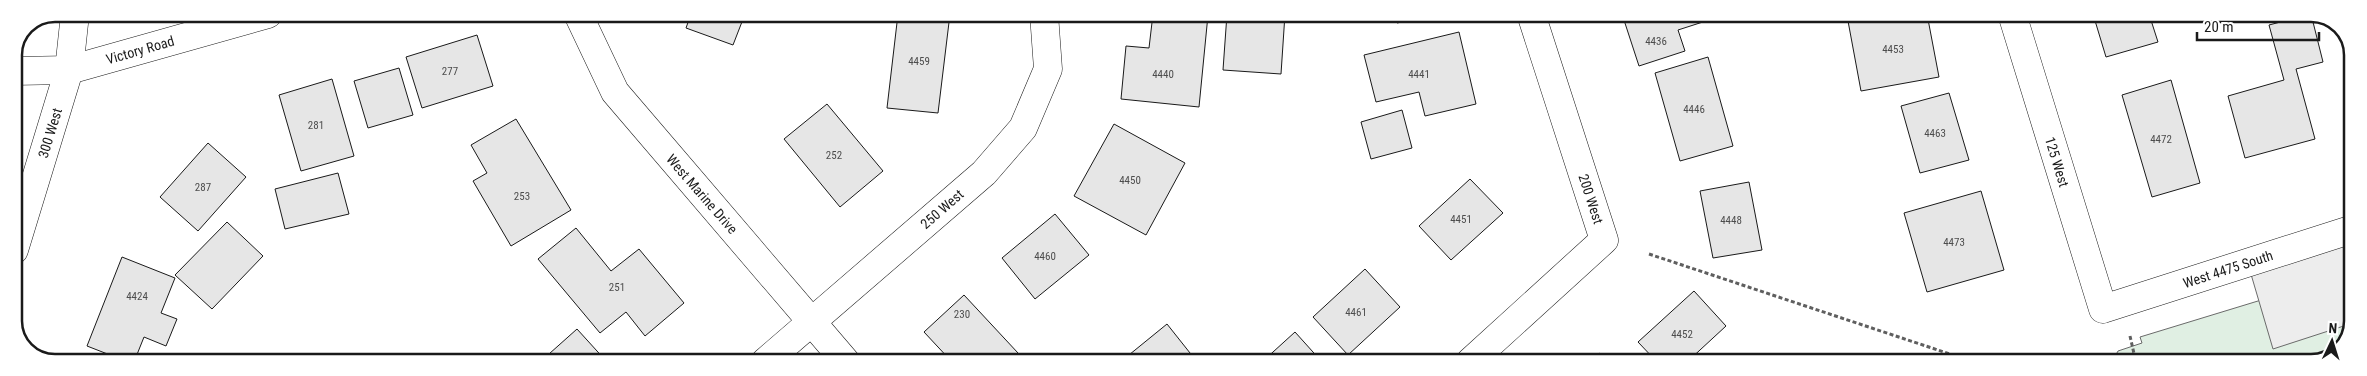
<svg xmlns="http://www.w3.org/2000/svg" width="2367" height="376" font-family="'Roboto Condensed',sans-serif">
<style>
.green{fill:#e0efe3;stroke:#6a6a6a}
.parking{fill:#ededed;stroke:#6a6a6a}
.building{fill:#e6e6e6;stroke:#1a1a1a}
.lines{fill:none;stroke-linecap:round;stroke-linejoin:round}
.minor-casing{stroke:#1a1a1a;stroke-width:29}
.major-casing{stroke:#1a1a1a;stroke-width:29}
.path{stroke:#5f5f5f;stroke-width:3;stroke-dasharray:4 2.5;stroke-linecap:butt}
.minor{stroke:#fff;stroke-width:28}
.major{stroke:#fff;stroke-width:28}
.labels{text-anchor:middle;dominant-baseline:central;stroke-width:4;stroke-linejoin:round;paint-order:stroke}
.number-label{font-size:11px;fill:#4d4d4d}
.street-label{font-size:14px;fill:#1a1a1a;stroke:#fff}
.rim{fill:none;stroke:#1a1a1a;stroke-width:2.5}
</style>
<rect width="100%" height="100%" fill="#fff"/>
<!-- green -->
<polygon class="green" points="2353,272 2353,326 2339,352 2311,362 2112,362 2118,351 2142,343 2140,337"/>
<!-- parking -->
<polygon class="parking" points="2353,233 2353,323 2273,349 2248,264"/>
<!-- building -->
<g class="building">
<polygon points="691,14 745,14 733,45 686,28"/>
<polygon points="898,14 950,14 938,113 887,108"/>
<polygon points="1153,14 1208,15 1199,107 1121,99 1126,46 1149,48"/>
<polygon points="1227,14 1285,14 1281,74 1223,70"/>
<polygon points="1395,14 1442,14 1397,23"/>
<polygon points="1622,14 1707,14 1709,20 1678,30 1685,51 1639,66"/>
<polygon points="1885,14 1927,14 1939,77 1861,91 1848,21"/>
<polygon points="2093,14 2149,14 2158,42 2106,57"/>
<polygon points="2311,14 2323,62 2296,69 2315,139 2245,158 2228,96 2284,80 2269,25"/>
<polygon points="1459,32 1476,104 1425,116 1419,92 1376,102 1364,55"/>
<polygon points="477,35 493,86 422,108 406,57"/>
<polygon points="1708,57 1733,146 1680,161 1655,73"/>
<polygon points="399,68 413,115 368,128 354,81"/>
<polygon points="332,79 354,156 301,171 279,95"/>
<polygon points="2171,80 2200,183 2152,197 2122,95"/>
<polygon points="1949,93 1969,160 1920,173 1901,106"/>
<polygon points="827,104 883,171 840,207 784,139"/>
<polygon points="1402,110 1412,148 1371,159 1361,122"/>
<polygon points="516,119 571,210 511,246 473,181 487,173 471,145"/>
<polygon points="1114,124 1185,163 1146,235 1074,196"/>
<polygon points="208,143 246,177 198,231 160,197"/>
<polygon points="338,173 349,214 285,229 275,189"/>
<polygon points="1470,179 1503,213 1451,260 1419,226"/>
<polygon points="1749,182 1762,250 1713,258 1700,191"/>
<polygon points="1981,191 2004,270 1927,292 1904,213"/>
<polygon points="1055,214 1089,255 1035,299 1002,258"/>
<polygon points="227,222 263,256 212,309 175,275"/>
<polygon points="576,228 611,271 639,249 684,303 645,336 626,312 600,333 538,259"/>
<polygon points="122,257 175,278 161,313 177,319 166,346 144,337 134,362 128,362 87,346"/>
<polygon points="1365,269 1400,307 1348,355 1313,317"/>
<polygon points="1694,291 1726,326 1687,362 1657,362 1638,342"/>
<polygon points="964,295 1018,353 1009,362 952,362 924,332"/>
<polygon points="1167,324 1194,358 1189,362 1126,362 1124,359"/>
<polygon points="577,329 607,362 540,362"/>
<polygon points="1295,332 1322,362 1262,362"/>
<polygon points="1600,353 1608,362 1588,362"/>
</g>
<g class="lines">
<defs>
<g id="minor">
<polyline points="578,14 615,92 846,362"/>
<polyline points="2012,14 2103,309 2353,229"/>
<polyline points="14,71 69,70 268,14"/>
<polyline points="765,362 984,173 1023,128 1048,69 1044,14"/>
<polyline points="1470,362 1604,240 1531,14"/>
</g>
<polyline id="major" points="14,250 69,70 75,14"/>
</defs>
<!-- minor casing -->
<use href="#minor" class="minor-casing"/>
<!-- major casing -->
<use href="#major" class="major-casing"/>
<!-- path -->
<g class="path">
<polyline points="1649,254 1974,362"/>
<polyline points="2130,336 2135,358 2131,362"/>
</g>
<!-- minor -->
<use href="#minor" class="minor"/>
<!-- major -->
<use href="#major" class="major"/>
</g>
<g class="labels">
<!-- number labels -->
<g class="number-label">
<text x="1656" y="41">4436</text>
<text x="1893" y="49">4453</text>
<text x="919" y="61">4459</text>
<text x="450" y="71">277</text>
<text x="1163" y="74">4440</text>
<text x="1419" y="74">4441</text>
<text x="1694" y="109">4446</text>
<text x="316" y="125">281</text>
<text x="1935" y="133">4463</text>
<text x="2161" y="139">4472</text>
<text x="834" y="155">252</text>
<text x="1130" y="180">4450</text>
<text x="203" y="187">287</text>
<text x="522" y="196">253</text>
<text x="1461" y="219">4451</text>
<text x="1731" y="220">4448</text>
<text x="1954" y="242">4473</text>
<text x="1045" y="256">4460</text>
<text x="617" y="287">251</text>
<text x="137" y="296">4424</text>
<text x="1356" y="312">4461</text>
<text x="962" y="314">230</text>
<text x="1682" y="334">4452</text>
</g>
<!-- street labels -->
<g class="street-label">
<text transform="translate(140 50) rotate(-16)">Victory Road</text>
<text transform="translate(50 133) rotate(-73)">300 West</text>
<text transform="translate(2057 162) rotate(73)">125 West</text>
<text transform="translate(702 194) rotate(49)">West Marine Drive</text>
<text transform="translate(1591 199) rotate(72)">200 West</text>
<text transform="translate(942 209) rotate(-41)">250 West</text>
<text transform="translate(2228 269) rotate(-18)">West 4475 South</text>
</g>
</g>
<!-- crop -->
<path d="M0 0H2367V376H0ZM55 22H2311A33 33 0 0 1 2344 55V321A33 33 0 0 1 2311 354H55A33 33 0 0 1 22 321V55A33 33 0 0 1 55 22Z" fill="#fff" fill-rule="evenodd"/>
<path class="rim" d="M55 22H2311A33 33 0 0 1 2344 55V321A33 33 0 0 1 2311 354H55A33 33 0 0 1 22 321V55A33 33 0 0 1 55 22Z"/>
<!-- north arrow -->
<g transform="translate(2332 341) rotate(4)" stroke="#ffffff" stroke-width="4" paint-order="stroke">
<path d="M0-4L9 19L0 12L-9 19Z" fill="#1a1a1a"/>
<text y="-8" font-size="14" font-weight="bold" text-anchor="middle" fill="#1a1a1a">N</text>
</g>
<!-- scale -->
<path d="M2197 32v8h122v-8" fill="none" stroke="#1a1a1a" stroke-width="2.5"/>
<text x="2204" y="32" font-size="15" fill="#1a1a1a" stroke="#ffffff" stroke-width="4" paint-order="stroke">20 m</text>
</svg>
